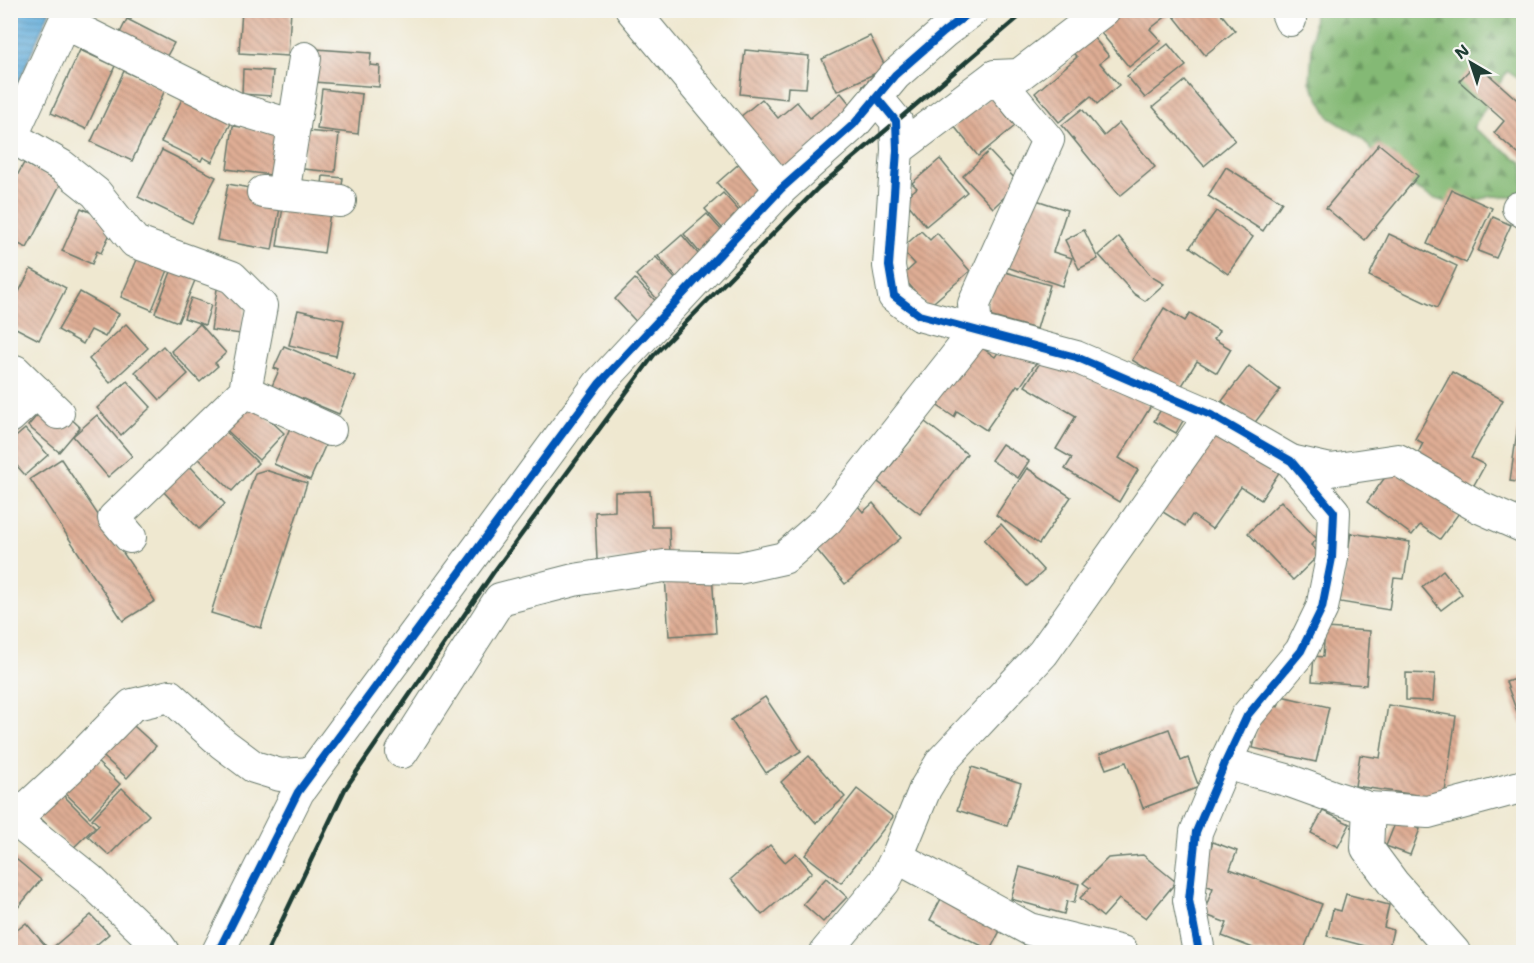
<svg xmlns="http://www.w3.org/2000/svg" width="1534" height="963" font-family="'Shantell Sans',sans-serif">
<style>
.forest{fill:url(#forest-firs);stroke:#527b54;stroke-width:1.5}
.water{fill:url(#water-rules);stroke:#417588;stroke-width:1.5}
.building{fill:url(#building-back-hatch)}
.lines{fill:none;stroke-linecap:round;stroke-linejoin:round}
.minor-casing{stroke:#68796b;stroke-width:34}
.minor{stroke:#fff;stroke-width:32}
.rail{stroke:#1f3d34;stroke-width:4.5}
.cycleway-casing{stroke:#f6f6f2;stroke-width:11}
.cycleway{stroke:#0057b8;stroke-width:8}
</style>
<defs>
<pattern id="forest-firs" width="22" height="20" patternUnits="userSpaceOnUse" patternTransform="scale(1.5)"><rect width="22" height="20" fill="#84b975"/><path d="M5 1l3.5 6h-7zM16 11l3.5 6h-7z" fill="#6b9861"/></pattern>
<pattern id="water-rules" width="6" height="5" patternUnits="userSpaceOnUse" patternTransform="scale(1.5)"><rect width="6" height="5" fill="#63addb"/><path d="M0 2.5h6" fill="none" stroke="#518eb2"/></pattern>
<pattern id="building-back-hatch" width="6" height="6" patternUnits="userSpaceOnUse" patternTransform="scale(1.5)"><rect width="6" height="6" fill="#dfad94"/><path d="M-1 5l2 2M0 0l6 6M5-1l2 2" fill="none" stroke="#b48e7a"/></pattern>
</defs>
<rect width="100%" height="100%" fill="#f6f6f2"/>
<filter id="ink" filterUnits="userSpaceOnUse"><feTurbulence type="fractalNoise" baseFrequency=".0167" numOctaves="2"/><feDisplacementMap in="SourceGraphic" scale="12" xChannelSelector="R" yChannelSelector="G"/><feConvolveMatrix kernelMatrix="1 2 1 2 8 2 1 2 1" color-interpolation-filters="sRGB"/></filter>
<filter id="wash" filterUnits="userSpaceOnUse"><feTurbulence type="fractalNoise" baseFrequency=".008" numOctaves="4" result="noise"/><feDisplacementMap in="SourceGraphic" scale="24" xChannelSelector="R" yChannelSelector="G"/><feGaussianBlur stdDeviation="1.35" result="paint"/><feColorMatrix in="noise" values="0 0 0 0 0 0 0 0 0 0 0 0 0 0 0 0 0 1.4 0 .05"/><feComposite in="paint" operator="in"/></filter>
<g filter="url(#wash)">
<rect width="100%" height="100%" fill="#efe8d0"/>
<!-- forest -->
<polygon class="forest" points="1314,11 1523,11 1523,82 1507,71 1473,128 1523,163 1523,198 1491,196 1459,206 1433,198 1393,176 1361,137 1330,118 1310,82"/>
<!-- water -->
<polygon class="water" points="11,10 50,11 11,100 10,11"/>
<g id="blocks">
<!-- building -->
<g class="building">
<polygon points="112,10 135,10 131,19"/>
<polygon points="242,10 291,10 288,56 239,53"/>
<polygon points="1118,10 1166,10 1169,14 1150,29 1161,41 1129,67 1097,28"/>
<polygon points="1169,10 1218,10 1235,31 1205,55"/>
<polygon points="127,19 174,43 163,63 117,39"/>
<polygon points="1089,32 1109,56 1100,63 1119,85 1097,104 1091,96 1059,122 1035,93 1077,57 1069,49"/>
<polygon points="870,36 886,68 876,73 886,82 872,96 862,87 876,73 837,91 822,59"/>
<polygon points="1168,44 1186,66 1145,98 1127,76"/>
<polygon points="316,49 371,53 370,65 380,66 379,87 314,82"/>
<polygon points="80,50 115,66 86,129 51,113"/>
<polygon points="745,50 809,56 806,88 788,87 787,99 740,94"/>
<polygon points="1476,63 1524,106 1524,159 1494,133 1504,121 1459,81"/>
<polygon points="243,69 273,71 271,96 242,94"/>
<polygon points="124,71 165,90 132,161 91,142"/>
<polygon points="1185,81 1235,140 1204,166 1153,107"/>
<polygon points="322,89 362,94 358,134 317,129"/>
<polygon points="841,93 859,115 786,174 740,117 762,99 778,118 797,102 810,118"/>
<polygon points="184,95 233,119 212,162 203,157 201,161 161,142"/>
<polygon points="991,96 1015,126 978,156 954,126"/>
<polygon points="1082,109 1104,136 1119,123 1155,167 1120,196 1062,125"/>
<polygon points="233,126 277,131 271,175 227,169"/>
<polygon points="306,131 339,134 335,172 303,169"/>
<polygon points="1379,144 1418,176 1365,240 1326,208"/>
<polygon points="162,150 216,177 192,223 138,197"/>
<polygon points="989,151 1019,183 993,208 963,176"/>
<polygon points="940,159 967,192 926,226 904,199 917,188 912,183"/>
<polygon points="742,161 772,194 747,216 717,183"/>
<polygon points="24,163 61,183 27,248 10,240 10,189"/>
<polygon points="1226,167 1282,202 1263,231 1208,196"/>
<polygon points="323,176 343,178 341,193 321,191"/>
<polygon points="228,184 255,189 280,208 272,250 217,240"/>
<polygon points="1452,190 1492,208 1466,263 1427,244"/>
<polygon points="723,193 748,221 730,237 705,209"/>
<polygon points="1027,197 1067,210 1053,252 1072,258 1062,286 1004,266"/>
<polygon points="284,200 331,206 324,253 277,246"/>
<polygon points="81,208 115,223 101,253 97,251 92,264 62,251"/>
<polygon points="1216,211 1253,237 1228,274 1190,247"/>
<polygon points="707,214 729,239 706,260 684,234"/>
<polygon points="1493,217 1511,225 1496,258 1478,251"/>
<polygon points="1084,230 1098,259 1079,269 1065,240"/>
<polygon points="921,231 930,240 937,233 970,271 928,307 902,276 915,264 901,249"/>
<polygon points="1389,234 1457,266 1437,308 1369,276"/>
<polygon points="682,235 705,262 681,283 658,256"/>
<polygon points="1119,237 1152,277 1164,284 1145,301 1134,294 1099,255"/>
<polygon points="142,248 172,260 152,310 121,297"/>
<polygon points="656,257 683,288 663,306 636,275"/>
<polygon points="174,264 198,273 178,322 155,313"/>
<polygon points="31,269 66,288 39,340 10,325 10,309"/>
<polygon points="998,270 1050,285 1037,329 985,315"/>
<polygon points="635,279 663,309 643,329 615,299"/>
<polygon points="217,289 248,294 241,334 211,330"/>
<polygon points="80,292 119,314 105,337 91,330 83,344 58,330"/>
<polygon points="191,298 211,305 205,325 184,318"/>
<polygon points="1164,308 1185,321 1190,313 1219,331 1214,339 1231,349 1217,373 1197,361 1180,389 1132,360"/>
<polygon points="298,310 344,320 336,356 289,345"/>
<polygon points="126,324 148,348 110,383 89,359"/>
<polygon points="200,324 226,353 215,363 218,366 200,382 171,351"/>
<polygon points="971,340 995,357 1005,342 1036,363 1020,387 1017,385 986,430 957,411 954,417 929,400"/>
<polygon points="163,346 188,374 160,400 135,372"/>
<polygon points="284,346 355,376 339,414 272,386 279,370 274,368"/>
<polygon points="1047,352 1151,406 1119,458 1138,470 1119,502 1065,469 1072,458 1056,449 1076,416 1025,386"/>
<polygon points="1249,366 1280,390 1253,425 1222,401"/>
<polygon points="1452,372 1503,400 1471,458 1485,465 1470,492 1414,461 1423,443 1415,439"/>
<polygon points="127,381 151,407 121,435 97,408"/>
<polygon points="1522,396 1524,396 1524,483 1510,481"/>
<polygon points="245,397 284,433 259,460 220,424"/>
<polygon points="1163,406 1184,419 1176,433 1154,421"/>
<polygon points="44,407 66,414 80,427 59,452 28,426"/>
<polygon points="97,415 132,456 108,477 73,436"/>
<polygon points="925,422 967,454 920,514 878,482"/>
<polygon points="1212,422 1282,468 1261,500 1241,487 1212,529 1192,515 1185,526 1155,507"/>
<polygon points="222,428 258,463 232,491 190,450"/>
<polygon points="290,428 326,444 310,480 274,464"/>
<polygon points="25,429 48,455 25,475 10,458 10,442"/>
<polygon points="1002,444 1029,461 1018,478 991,460"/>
<polygon points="61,459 155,601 123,621 30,479"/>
<polygon points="189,465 225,504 199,529 162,490"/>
<polygon points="1394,465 1459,513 1440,539 1420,525 1412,535 1367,502"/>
<polygon points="1027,468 1071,497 1039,544 996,515"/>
<polygon points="265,470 307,483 261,628 211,613 255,473"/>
<polygon points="650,491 652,527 669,527 670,557 597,560 595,512 615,511 615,492"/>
<polygon points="1281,501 1317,539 1311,545 1320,554 1293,580 1248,533"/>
<polygon points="873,503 901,538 845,584 812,544 858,506 863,512"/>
<polygon points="1001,524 1044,571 1027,586 984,540"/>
<polygon points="1351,533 1410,542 1404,579 1394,578 1389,610 1340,602"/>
<polygon points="1443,570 1462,594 1441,610 1422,587"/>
<polygon points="712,573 716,633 669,636 665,576"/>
<polygon points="1325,628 1370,631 1366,685 1312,681 1314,656 1323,657"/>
<polygon points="1406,673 1435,674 1433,701 1406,700"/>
<polygon points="1524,676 1524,728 1523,728 1506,682"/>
<polygon points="1281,696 1329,707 1316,762 1253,748 1263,704 1278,707"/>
<polygon points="765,697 801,751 766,773 731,720"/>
<polygon points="1388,705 1456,716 1444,799 1355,786 1360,755 1380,758"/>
<polygon points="124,717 156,746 127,778 95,749"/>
<polygon points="1169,729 1181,761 1188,758 1199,787 1143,808 1126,762 1106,769 1100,754"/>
<polygon points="809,756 845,797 816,823 781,782"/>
<polygon points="93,758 120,784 90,817 62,790"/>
<polygon points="972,767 1021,783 1007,826 957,810"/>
<polygon points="55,787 95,827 72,849 32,810"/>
<polygon points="122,788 149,815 109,855 88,836 99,825 92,819"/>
<polygon points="857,789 893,817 841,883 805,855"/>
<polygon points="1323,811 1350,824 1338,847 1311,833"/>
<polygon points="1396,821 1420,829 1410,855 1386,846"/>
<polygon points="1213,842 1237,851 1230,869 1322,904 1303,952 1251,952 1253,948 1222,936 1227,923 1203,914 1213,888 1197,882"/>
<polygon points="770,845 785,862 796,853 812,872 762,915 731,879"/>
<polygon points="10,854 41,880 10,917"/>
<polygon points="1143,855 1176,882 1146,918 1119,899 1103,917 1080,898 1090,888 1083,883 1108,858"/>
<polygon points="1020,867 1079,884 1074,903 1067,901 1064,914 1011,899"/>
<polygon points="826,878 847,897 823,922 803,904"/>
<polygon points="1346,894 1389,905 1384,927 1393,930 1388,952 1327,936 1333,909 1341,911"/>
<polygon points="943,895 1003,925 990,950 930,920"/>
<polygon points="91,915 109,934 88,952 55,952 52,948"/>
<polygon points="26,923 51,952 15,952 10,947 10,936"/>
</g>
</g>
</g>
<g filter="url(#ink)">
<use href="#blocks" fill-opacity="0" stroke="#68796b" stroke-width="1.5"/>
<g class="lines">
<defs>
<g id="minor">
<polyline points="632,10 781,189"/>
<polyline points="1286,10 1290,20"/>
<polyline points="65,23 238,109 294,126"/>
<polyline points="877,98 896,121 897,150 889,266 894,296 919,315 1076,357 1211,415 1291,461 1334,512 1332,558 1322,608 1301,651 1247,716 1225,763 1196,832 1189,900 1199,952"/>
<polyline points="12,137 62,166 96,193 135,242 232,277 261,306 245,391 114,518 130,537"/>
<polyline points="10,140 70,10"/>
<polyline points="897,150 995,76 1019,75 1104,10"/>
<polyline points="263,192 340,201"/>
<polyline points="283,194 305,58"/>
<polyline points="1518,208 1524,212"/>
<polyline points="15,371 58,413"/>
<polyline points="245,391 330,430"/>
<polyline points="10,417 37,392"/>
<polyline points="1291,461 1331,470 1398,460 1479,507 1524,527"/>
<polyline points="402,752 500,599 574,580 664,566 739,568 784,558 827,520 976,331 974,304 1048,140 995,76"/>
<polyline points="1225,763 1290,781 1337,798 1369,808 1428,812 1524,786"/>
<polyline points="1369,808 1367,848 1393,883 1454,952"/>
<polyline points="10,816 90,880 158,945 163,952"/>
<polyline points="15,819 69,769 132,705 170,696 222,743 254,767 280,775 312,773"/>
<polyline points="897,857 1029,929 1122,952"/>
<polyline points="218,952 298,792 599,384 781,189 854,124 895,75 944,32 973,10"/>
<polyline points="826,952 884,882 897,857 925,789 942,761 1043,653 1211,415"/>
</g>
</defs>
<!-- minor casing -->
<use href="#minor" class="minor-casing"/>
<!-- minor -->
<use href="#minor" class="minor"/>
<!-- rail -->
<polyline class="rail" points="267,952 345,789 493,573 654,355 818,188 1027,10"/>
<defs>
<g id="cycleway">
<polyline points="877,98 896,121 897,150 889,266 894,296 919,315 1076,357 1211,415 1291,461 1334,512 1332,558 1322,608 1301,651 1247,716 1225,763 1196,832 1189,900 1199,952"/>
<polyline points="218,952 298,792 599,384 781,189 854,124 895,75 944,32 973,10"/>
</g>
</defs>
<!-- cycleway casing -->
<use href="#cycleway" class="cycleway-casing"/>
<!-- cycleway -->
<use href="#cycleway" class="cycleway"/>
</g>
</g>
<!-- margin -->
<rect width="1534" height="963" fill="none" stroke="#f6f6f2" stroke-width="36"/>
<!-- north arrow -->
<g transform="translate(1471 63) rotate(321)" stroke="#f6f6f2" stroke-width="4.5" paint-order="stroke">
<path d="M0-4.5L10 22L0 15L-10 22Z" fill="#1f3d34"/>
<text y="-9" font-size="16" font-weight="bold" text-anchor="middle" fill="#1f3d34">N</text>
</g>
</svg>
